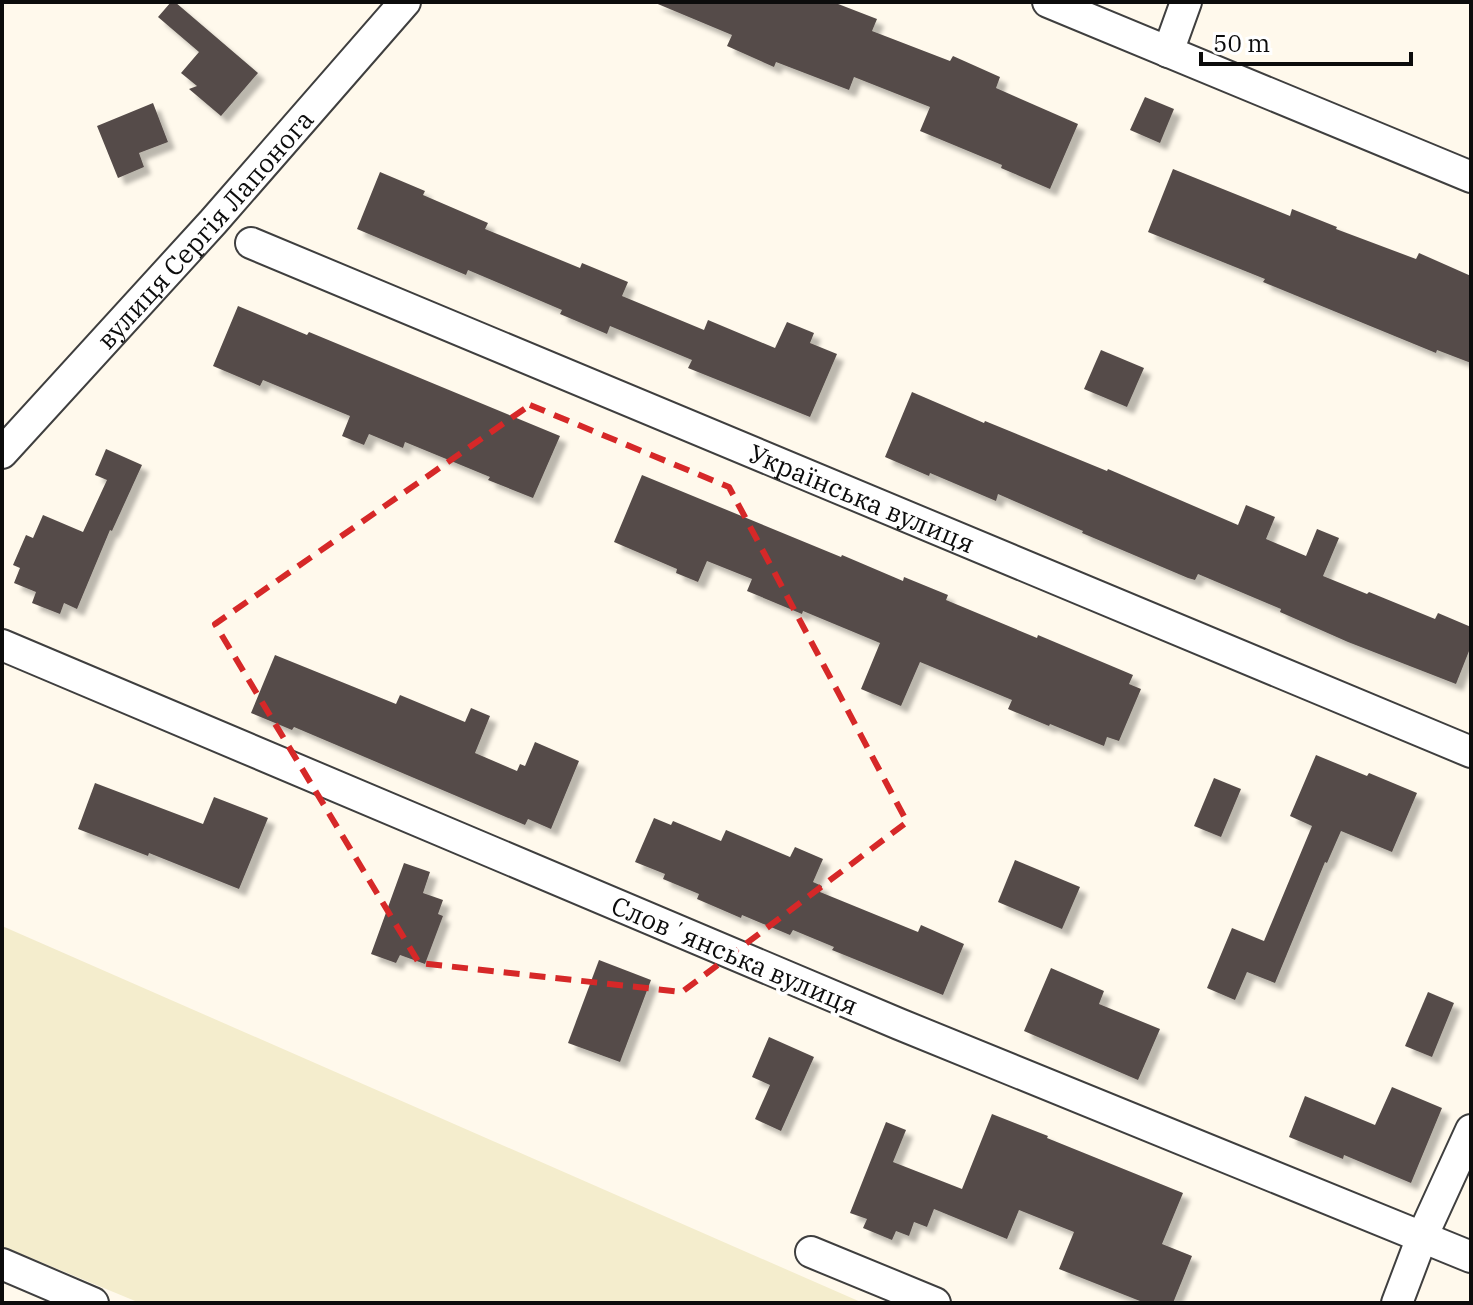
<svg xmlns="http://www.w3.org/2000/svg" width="1473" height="1305" font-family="'IBM Plex Serif',serif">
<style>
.farmland{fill:#f4edcd}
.building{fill:#554c49;filter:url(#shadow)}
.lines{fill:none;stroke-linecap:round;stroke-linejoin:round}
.minor-casing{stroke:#3f3f3f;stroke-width:34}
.minor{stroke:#fff;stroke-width:30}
.marked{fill:none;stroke:#d62828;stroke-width:6;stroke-dasharray:16 10;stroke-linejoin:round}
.labels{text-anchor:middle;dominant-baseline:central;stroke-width:8;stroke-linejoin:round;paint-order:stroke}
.street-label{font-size:26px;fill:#0c0c0c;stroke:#fff}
</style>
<defs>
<filter id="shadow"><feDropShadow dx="7" dy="7" stdDeviation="2" flood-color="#0004"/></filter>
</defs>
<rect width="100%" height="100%" fill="#fff9ec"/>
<!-- farmland -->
<polygon class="farmland" points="2,926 863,1303 140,1303 2,1246"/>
<!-- building -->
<g class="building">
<polygon points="171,2 175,2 258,73 221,116 189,89 197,86 181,73 199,52 158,17"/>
<polygon points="653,2 833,2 877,19 872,31 950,61 953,56 1000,77 996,88 1078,124 1050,189 1001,168 1002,165 920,131 930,107 854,77 849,90 776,62 774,67 727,46 732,35"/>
<polygon points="1145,97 1174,109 1160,143 1130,130"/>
<polygon points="153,103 168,142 139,153 144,167 118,178 97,126"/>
<polygon points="1173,169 1290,216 1292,209 1337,227 1336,229 1416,259 1419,253 1471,276 1471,363 1437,350 1436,353 1263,282 1265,279 1148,232"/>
<polygon points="380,172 425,191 423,195 488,223 485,229 580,268 582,263 628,282 622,296 704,330 708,320 775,348 787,322 814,333 810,343 837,354 810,417 688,368 692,360 610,326 607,334 560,314 562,310 468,270 466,275 357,229"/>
<polygon points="238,306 307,335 309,332 560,436 533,498 488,480 490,477 405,442 403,448 369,434 364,445 342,436 350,416 263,380 260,386 213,366"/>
<polygon points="1101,350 1144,368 1127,407 1084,389"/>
<polygon points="912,392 984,423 985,421 1107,471 1108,469 1238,525 1246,505 1275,517 1266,539 1306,556 1317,529 1339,538 1323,576 1367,594 1369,592 1435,619 1438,613 1471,627 1471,646 1456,684 1348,642 1280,612 1281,609 1198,574 1195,580 1188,578 1082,533 1083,531 998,494 996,501 930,473 929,476 885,457"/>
<polygon points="106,449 142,465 112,531 110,530 77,609 64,603 60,614 32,603 36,592 14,583 20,568 13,565 26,535 33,538 43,515 83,532 107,480 95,475"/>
<polygon points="642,475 841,557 842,555 903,581 904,577 948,595 946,600 1037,638 1038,635 1133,675 1129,684 1141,689 1119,741 1107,737 1104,746 1050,724 1049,726 1008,709 1012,700 920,662 901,706 861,689 880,643 803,611 802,614 747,591 752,579 707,561 698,582 676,573 677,569 614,542"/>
<polygon points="275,655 396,704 400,695 465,722 471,708 490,716 475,753 517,771 520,764 525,766 535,742 579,761 551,829 528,819 525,825 294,727 292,730 251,713"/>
<polygon points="1316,755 1367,776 1369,773 1417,793 1392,852 1341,831 1327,863 1325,862 1275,983 1247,972 1235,1000 1207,988 1232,928 1264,941 1312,826 1290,816"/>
<polygon points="1214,778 1241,789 1221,837 1194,826"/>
<polygon points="95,783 203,824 214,797 268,818 239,889 149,853 148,856 78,829"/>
<polygon points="654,818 671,825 673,821 721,841 726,830 790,857 795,847 823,859 813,882 822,886 820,892 918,932 921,925 964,944 943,995 832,950 834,947 793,930 790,935 742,915 741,918 697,899 699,894 663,879 665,874 635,862"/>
<polygon points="1015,860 1080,887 1062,929 998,902"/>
<polygon points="404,863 430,872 423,893 443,900 438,914 443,916 425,964 400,955 396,963 371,954"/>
<polygon points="599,960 651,980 620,1062 568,1043"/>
<polygon points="1051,968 1104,991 1099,1004 1160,1029 1138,1080 1024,1031"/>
<polygon points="1428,992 1454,1003 1432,1057 1405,1046"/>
<polygon points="769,1037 814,1057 781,1131 755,1119 770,1085 752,1077"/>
<polygon points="1392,1087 1442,1108 1411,1183 1344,1155 1343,1159 1289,1137 1305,1096 1375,1125"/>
<polygon points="992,1114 1048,1136 1047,1138 1183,1193 1162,1244 1192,1256 1173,1303 1145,1303 1059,1269 1074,1232 1019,1210 1007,1239 934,1209 927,1227 914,1222 909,1236 896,1231 892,1240 863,1228 867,1219 850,1213 886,1122 906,1130 893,1162 962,1189"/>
</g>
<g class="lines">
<defs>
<g id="minor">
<polyline points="1048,2 1471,177"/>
<polyline points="1168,52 1186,2"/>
<path id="s1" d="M251,243L1471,752"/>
<path id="s2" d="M2,453L213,222L405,2"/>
<polyline points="2,645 899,1024 1471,1257"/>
<polyline points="811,1252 935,1303"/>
<polyline points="2,1264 93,1303"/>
<polyline points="1397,1303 1422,1237 1471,1130"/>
</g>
</defs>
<!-- minor casing -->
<use href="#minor" class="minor-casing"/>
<!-- minor -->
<use href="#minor" class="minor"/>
</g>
<!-- marked area -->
<path class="marked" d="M530,405L729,487L907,822L682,992L419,963L215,624Z"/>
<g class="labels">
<!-- street labels -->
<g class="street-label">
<text stroke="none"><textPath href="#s2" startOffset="302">вулиця Сергія Лапонога</textPath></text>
<text stroke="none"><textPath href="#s1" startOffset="662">Українська вулиця</textPath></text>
<text transform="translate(735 955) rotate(23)">Словʼянська вулиця</text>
</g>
</g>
<!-- border -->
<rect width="1473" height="1305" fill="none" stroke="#0c0c0c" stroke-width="8"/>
<!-- scale -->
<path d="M1201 52v12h210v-12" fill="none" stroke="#0c0c0c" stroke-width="4"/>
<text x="1213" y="52" font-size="24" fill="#0c0c0c" stroke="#ffffff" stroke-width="6" paint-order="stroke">50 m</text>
</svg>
